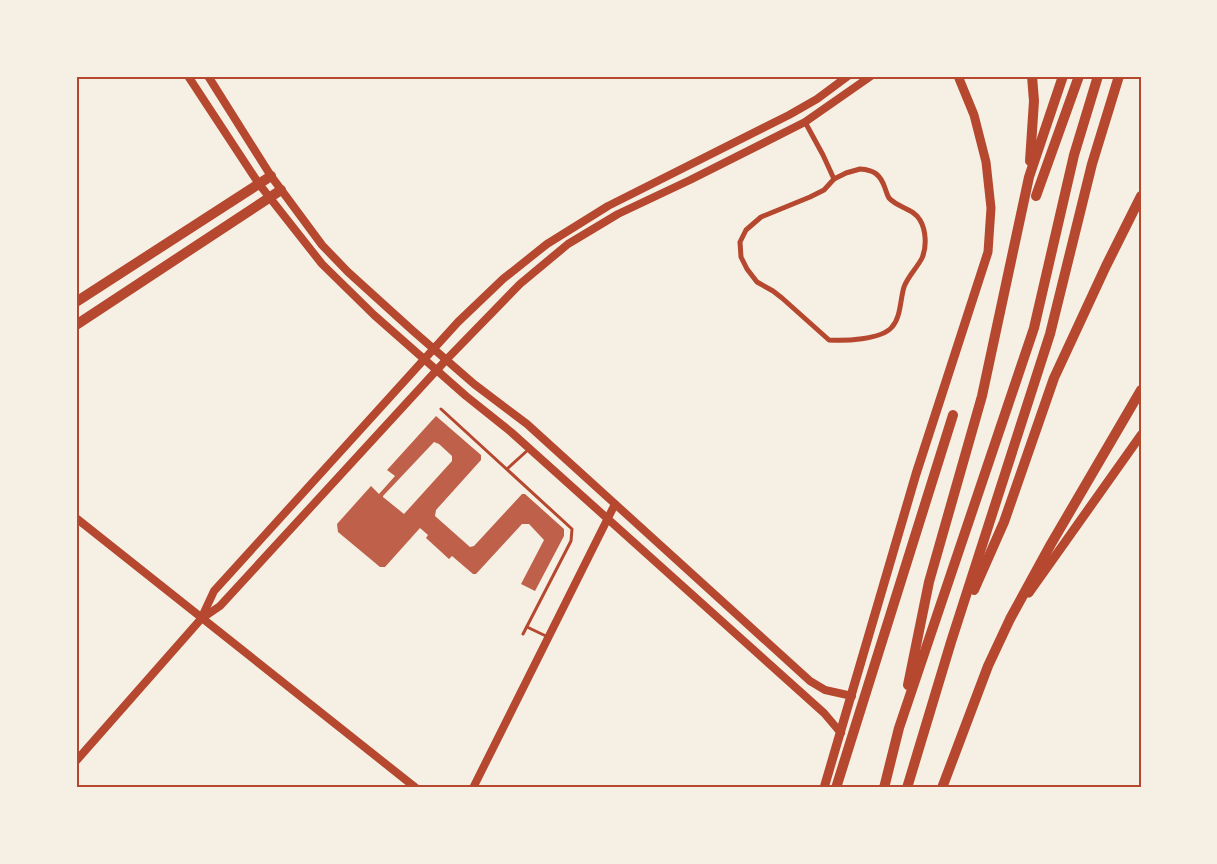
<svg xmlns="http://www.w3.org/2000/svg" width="1217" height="864" font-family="'Libre Baskerville',serif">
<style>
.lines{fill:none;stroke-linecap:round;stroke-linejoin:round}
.stream{stroke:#c9d6d2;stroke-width:3}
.building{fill:#bf614a;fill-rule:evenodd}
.service{stroke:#b5482f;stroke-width:3}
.minor{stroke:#b5482f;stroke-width:5}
.tertiary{stroke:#b5482f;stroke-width:8}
.secondary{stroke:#b5482f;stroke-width:9}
.primary{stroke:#b5482f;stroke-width:10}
.trunk{stroke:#b5482f;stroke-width:10}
.neatline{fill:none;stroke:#b5482f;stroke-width:2}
</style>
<rect width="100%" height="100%" fill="#f6efe4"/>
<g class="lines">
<!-- stream -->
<polyline class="stream" points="1140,788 1141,785"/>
</g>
<!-- building -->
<path class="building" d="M436,416L481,455V460L436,510L435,516L470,547L474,546L522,494H525L564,529V536L535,591L521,584L544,540L529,524H522L476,574H473L452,556L449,559L426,538L428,535L420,528L385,567H380L338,532L337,524L371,486L379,494L395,476L387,470ZM434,442L439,444L452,456V461L404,514L383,497V496Z"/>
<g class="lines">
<!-- service -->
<g class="service">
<polyline points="441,409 572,529 571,541 523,634"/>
<polyline points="507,469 529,449"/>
<polyline points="527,627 548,637"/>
</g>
<!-- minor -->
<g class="minor">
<polyline points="805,122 823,155 834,179"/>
<path d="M860,169C874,170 880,174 885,188C886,191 887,195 889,198C898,208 913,208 920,220C926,230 927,247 922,258C917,268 908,276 904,287C900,300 901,317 892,327C881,340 844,341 829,340L782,298L773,291L757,282L747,269L741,257L740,242L746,230L761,217L810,197L824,190L834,179L846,173Z"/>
</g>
<!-- tertiary -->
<g class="tertiary">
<polyline points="188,76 259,184 322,264 374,315 466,396 511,432 824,713 841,733"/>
<polyline points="208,76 271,176 322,245 348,272 412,330 474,384 527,424 810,681 825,690 852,696"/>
<polyline points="76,518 416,788"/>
<polyline points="201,619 214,591 458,322 503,279 547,244 608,206 789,115 817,99 848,76"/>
<polyline points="76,761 201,619 220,606 446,360 520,284 568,244 618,214 690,180 805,122 871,76"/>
<polyline points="473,788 615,504"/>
</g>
<!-- secondary -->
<g class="secondary">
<polyline points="1029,593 1141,435"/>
<polyline points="824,788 916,474 988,252 991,208 986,162 974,115 958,76"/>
</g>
<!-- primary -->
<g class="primary">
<polyline points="1036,196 1079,76"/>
<polyline points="76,302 271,176"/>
<polyline points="76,325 281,190"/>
<polyline points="836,788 953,415"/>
<polyline points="942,788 988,666 1010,619 1051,544 1141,390"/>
</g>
<!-- trunk -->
<g class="trunk">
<polyline points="1030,161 1034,101 1032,76"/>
<polyline points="974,590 1004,522 1054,378 1106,266 1141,196"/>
<polyline points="908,685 929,582 982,396 1029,177 1063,76"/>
<polyline points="884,788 899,728 1034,328 1074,155 1098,76"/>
<polyline points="907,788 951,642 1050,334 1092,164 1119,76"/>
</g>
</g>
<!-- border -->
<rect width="1217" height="864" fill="none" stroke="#f6efe4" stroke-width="155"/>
<rect x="78" y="78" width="1062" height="708" class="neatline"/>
</svg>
